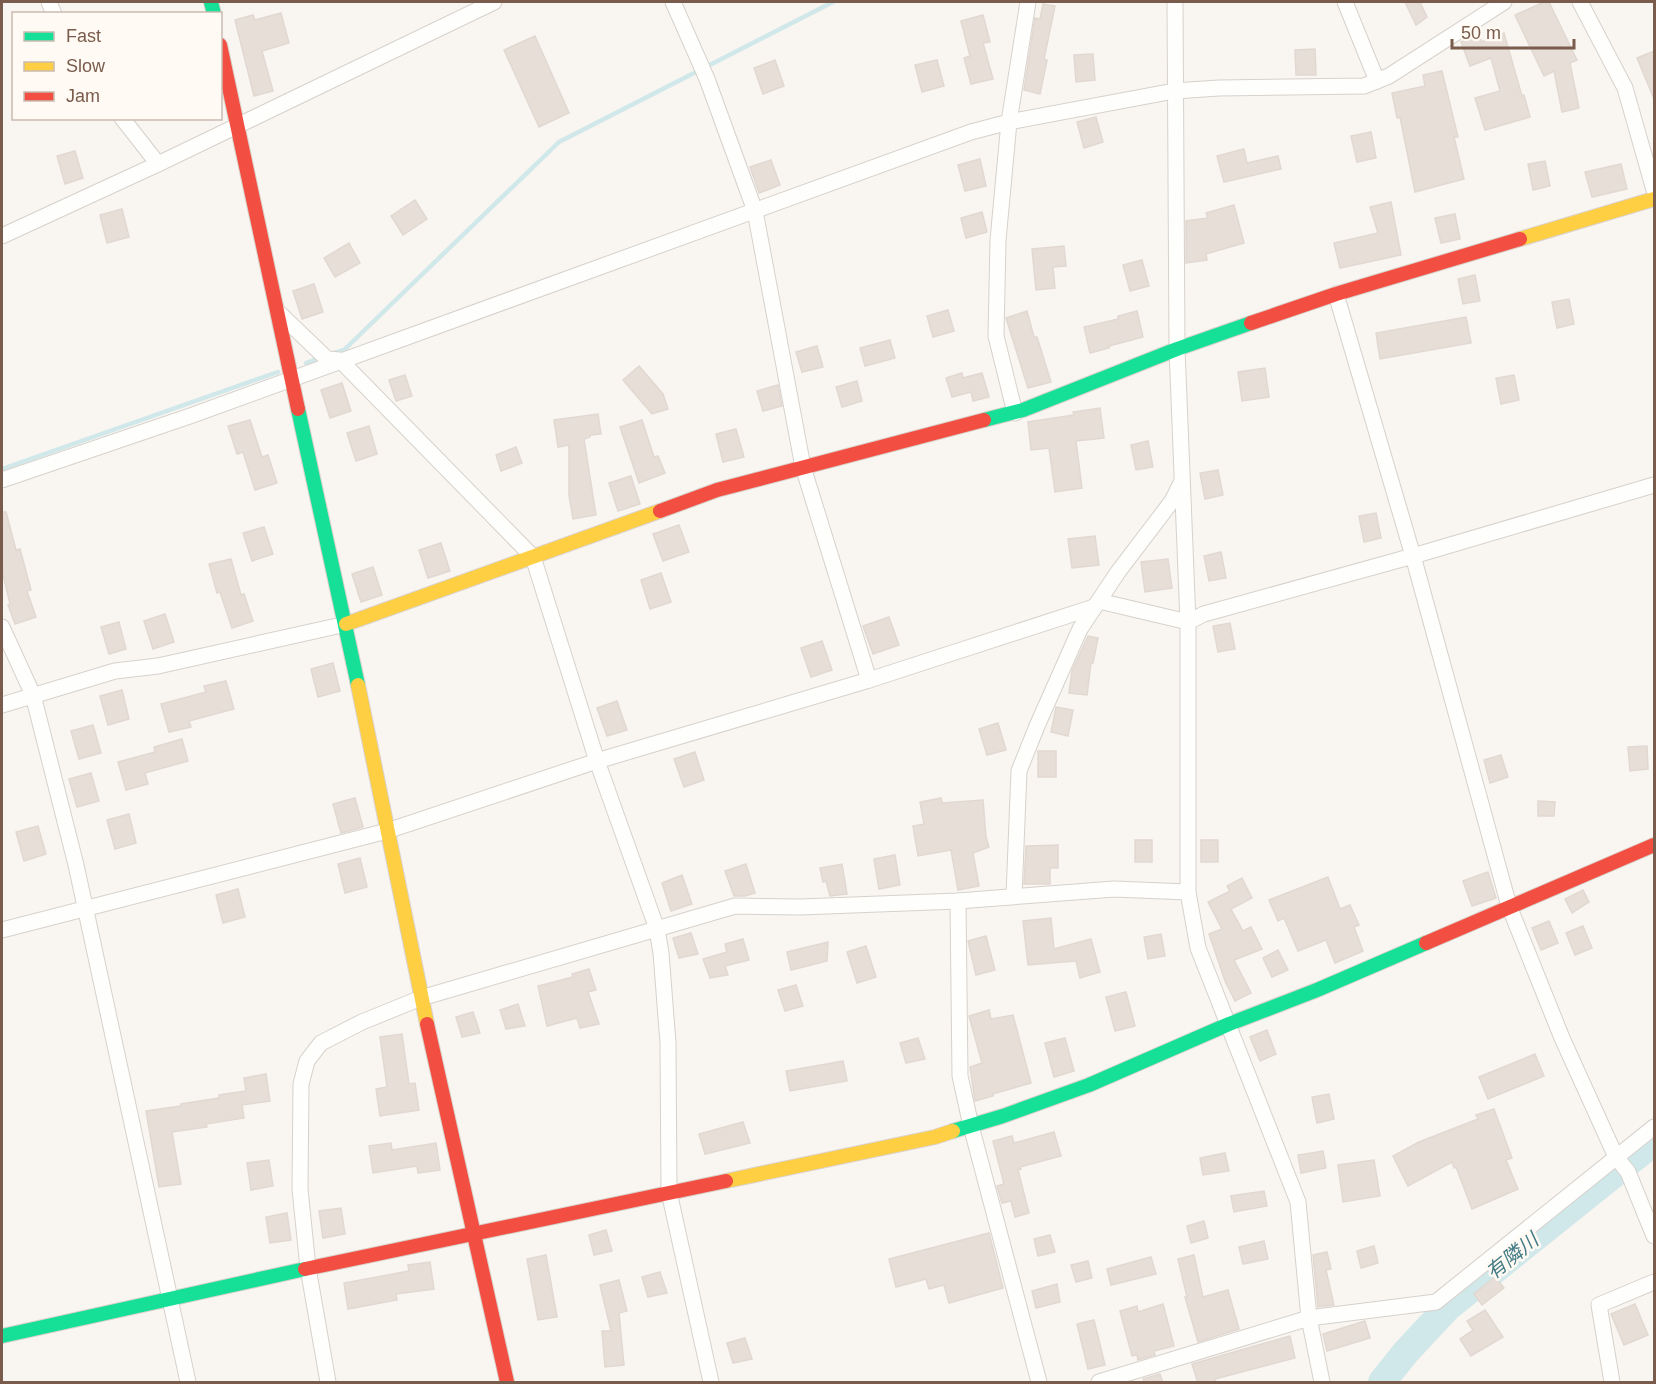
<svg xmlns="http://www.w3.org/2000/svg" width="1656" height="1384" font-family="Helvetica,'Noto Sans JP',sans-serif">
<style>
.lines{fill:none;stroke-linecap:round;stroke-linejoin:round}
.stream{stroke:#d0e8ea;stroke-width:4.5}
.river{stroke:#d0e8ea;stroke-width:28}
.building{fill:#e6ded7;stroke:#e2d8d2;stroke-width:1.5}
.street-casing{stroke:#d7d1cb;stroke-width:17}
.fast-casing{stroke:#d9d2cb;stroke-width:16}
.slow-casing{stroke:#d9d2cb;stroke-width:16}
.jam-casing{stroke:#d9d2cb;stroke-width:16}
.street{stroke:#fefefd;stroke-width:15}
.fast{stroke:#16e098;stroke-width:14}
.slow{stroke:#ffcf43;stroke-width:14}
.jam{stroke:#f24e42;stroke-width:14}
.labels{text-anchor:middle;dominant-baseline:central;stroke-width:5;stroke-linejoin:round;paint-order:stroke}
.water-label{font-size:20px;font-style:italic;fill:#437c86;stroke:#fffaf3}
</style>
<rect width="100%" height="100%" fill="#f9f5f0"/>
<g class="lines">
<!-- stream -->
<g class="stream">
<polyline points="331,354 344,350 559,142 833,2"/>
<polyline points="306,363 320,358"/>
<polyline points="2,469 278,372"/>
</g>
<!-- river -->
<polyline class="river" points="1382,1382 1406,1352 1448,1307 1654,1142"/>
</g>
<!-- building -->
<g class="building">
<polygon points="1405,2 1420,2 1427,17 1416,25"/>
<polygon points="1544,2 1549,2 1577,60 1570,63 1579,108 1562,112 1554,71 1544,76 1515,15"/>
<polygon points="1043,4 1055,6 1044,59 1047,60 1040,94 1024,90 1035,18 1040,19"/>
<polygon points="281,13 289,43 262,51 273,91 254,96 235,20 253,15 255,20"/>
<polygon points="983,15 990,42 983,43 993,79 971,84 964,58 970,56 961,21"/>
<polygon points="1504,33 1522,96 1524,95 1530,117 1485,130 1475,98 1500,91 1491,58 1470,66 1461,42 1479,35 1482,42"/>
<polygon points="535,36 569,113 539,127 504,50"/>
<polygon points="1315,49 1316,75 1296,75 1295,50"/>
<polygon points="1654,51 1654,99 1637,58"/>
<polygon points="1093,54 1095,80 1076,82 1074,55"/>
<polygon points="775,60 784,86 763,94 754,68"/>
<polygon points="937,60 944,86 922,92 915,65"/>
<polygon points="1442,71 1458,137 1454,137 1464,179 1415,192 1400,117 1397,118 1392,93 1425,86 1423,75"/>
<polygon points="1096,117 1103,142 1084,148 1077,122"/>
<polygon points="1371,132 1376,158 1357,162 1351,136"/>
<polygon points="1244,149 1247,163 1278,156 1281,169 1224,182 1217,156"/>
<polygon points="75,151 83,178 65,184 57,156"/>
<polygon points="980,159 986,186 965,191 958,165"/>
<polygon points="771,160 780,185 759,193 750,167"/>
<polygon points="1545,161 1550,186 1533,190 1528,164"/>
<polygon points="1621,164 1627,189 1592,197 1585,172"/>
<polygon points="415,200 427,219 403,235 391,216"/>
<polygon points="1391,202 1401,255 1340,268 1334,243 1378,233 1370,207"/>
<polygon points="1234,205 1244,243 1206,254 1207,260 1186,263 1186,221 1208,218 1206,213"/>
<polygon points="122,209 129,237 107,243 100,215"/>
<polygon points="982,212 987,232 966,238 961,218"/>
<polygon points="1455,214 1460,239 1441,243 1435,218"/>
<polygon points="349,243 360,263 335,277 324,258"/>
<polygon points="1064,246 1066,266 1053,267 1055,288 1036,290 1032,249"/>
<polygon points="1142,260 1149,286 1130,291 1123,265"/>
<polygon points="1475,275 1480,301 1463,304 1458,279"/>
<polygon points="314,284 323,312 302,319 293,291"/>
<polygon points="1569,299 1574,324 1557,328 1552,302"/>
<polygon points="948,310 954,331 933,337 927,316"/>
<polygon points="1027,311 1034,337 1037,337 1051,382 1028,388 1006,318"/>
<polygon points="1137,311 1143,337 1109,346 1109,348 1090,353 1084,327 1118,319 1118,316"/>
<polygon points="1466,317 1471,343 1380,359 1376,333"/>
<polygon points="890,340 895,358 865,366 860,348"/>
<polygon points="817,346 823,367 802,372 796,352"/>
<polygon points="639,366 663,394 668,409 652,414 623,380"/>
<polygon points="1265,368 1269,397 1242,401 1238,372"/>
<polygon points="962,373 963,378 982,373 989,397 973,401 971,392 952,397 946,378"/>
<polygon points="405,375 412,396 396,401 389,380"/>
<polygon points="1514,375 1519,400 1501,404 1496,378"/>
<polygon points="857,381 862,401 842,407 836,387"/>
<polygon points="342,383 351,411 330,418 321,390"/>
<polygon points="778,385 782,406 763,411 757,391"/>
<polygon points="1100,408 1104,438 1076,441 1082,488 1055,492 1049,448 1031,450 1028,422 1074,415 1073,412"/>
<polygon points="598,414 601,434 590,435 590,437 584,439 596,515 573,519 569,495 569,445 558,447 554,420"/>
<polygon points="250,420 262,457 268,455 277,483 255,490 243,452 237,454 228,426"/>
<polygon points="642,420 654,457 658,456 665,473 639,483 620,427"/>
<polygon points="369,426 377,454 356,461 347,433"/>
<polygon points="736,429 744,457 723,462 716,434"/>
<polygon points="1148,441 1153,467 1136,470 1131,445"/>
<polygon points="516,447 522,463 501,471 496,455"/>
<polygon points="1218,470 1223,495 1205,499 1200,473"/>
<polygon points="631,476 640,504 618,511 609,483"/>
<polygon points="2,512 6,512 16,550 20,549 31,590 27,591 36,617 15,624 8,605 10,604 2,571"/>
<polygon points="1376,513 1381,538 1364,542 1359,516"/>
<polygon points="679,525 689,552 663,561 653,534"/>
<polygon points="264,527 273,554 252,561 243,533"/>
<polygon points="1095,536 1099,565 1072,568 1068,539"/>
<polygon points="441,543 450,571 428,578 419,550"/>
<polygon points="1221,552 1226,578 1209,581 1204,556"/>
<polygon points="231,559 241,595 244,594 253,621 232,628 220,592 217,593 209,564"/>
<polygon points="1168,559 1172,588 1145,592 1141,562"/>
<polygon points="373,567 382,595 361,602 352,574"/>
<polygon points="661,573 671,602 650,609 641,580"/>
<polygon points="165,614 174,642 153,649 144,621"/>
<polygon points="889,617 899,645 873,654 863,626"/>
<polygon points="119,622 126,649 109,654 101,627"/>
<polygon points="1230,623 1235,649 1218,652 1213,626"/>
<polygon points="1088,636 1098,638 1093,663 1091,663 1087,695 1069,693 1072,671"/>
<polygon points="822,641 832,670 811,677 801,648"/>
<polygon points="333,663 340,691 318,697 311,669"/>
<polygon points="226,681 234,709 189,721 191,727 169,732 161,704 206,692 204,686"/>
<polygon points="122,690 129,719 108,725 100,696"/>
<polygon points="617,701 627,730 607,736 597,708"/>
<polygon points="1056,707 1073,710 1068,736 1051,732"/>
<polygon points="998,723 1006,750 987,755 979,729"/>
<polygon points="93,725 101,753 79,759 71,731"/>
<polygon points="182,739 188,761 145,773 148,784 126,790 118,762 155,752 154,747"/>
<polygon points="1647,746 1648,769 1630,771 1628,747"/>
<rect x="1038" y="751" width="18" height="26"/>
<polygon points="695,752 704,780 684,787 674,759"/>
<polygon points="1501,755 1508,777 1490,783 1484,760"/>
<polygon points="91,773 99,801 77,807 69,779"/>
<polygon points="355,798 363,827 341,833 333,804"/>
<polygon points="941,798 942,803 983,800 986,837 989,847 973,853 979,886 958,890 951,850 918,856 913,826 924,824 920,802"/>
<polygon points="1538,801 1555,802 1554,816 1538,816"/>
<polygon points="129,814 136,843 115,849 107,820"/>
<polygon points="38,826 46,854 24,861 16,832"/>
<rect x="1135" y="840" width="17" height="22"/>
<rect x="1201" y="840" width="17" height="22"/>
<polygon points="1058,845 1058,868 1050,868 1050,884 1024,884 1026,846"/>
<polygon points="895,855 900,885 879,889 874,859"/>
<polygon points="360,858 367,887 345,893 338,864"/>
<polygon points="746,864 755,893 745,896 734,896 725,871"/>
<polygon points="842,864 847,894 830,896 826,881 823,882 820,868"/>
<polygon points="1488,872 1496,898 1472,906 1463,881"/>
<polygon points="682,875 692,904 671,911 662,883"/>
<polygon points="1328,877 1340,909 1350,905 1359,925 1354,927 1363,951 1335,963 1326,940 1298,951 1284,918 1278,921 1269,900"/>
<polygon points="1242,878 1252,898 1231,909 1243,931 1251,927 1262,949 1234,960 1251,993 1235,1001 1225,981 1209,934 1222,929 1208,902 1230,891 1227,886"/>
<polygon points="238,889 245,917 223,923 216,895"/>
<polygon points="1583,890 1589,902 1572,913 1565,899"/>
<polygon points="1051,918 1054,949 1091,939 1100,972 1080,978 1076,961 1028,965 1023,921"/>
<polygon points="1549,921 1558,943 1541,950 1532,928"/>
<polygon points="1583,926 1592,948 1575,955 1566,933"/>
<polygon points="691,933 698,954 679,958 673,938"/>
<polygon points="1161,934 1165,956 1148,959 1144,937"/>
<polygon points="986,936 995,970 976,975 968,941"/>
<polygon points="743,939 749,960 725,966 728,975 710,978 703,959 727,952 725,944"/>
<polygon points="828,942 827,961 791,970 787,952"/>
<polygon points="866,946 876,977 857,983 847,952"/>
<polygon points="1278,950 1288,970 1272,977 1263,958"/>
<polygon points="589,969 596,990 588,992 599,1024 580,1028 577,1018 547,1026 538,986 573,977 572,974"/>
<polygon points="796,985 803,1006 785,1011 778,990"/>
<polygon points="1126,992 1135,1026 1115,1031 1106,997"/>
<polygon points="518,1004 525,1026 506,1029 500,1010"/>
<polygon points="989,1010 991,1019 1013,1015 1031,1083 993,1094 993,1096 975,1101 970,1067 982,1063 969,1016"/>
<polygon points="473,1012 480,1033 462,1037 456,1017"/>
<polygon points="1267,1030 1276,1054 1260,1061 1250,1037"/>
<polygon points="402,1034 409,1084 415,1083 419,1110 380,1116 376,1089 387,1087 380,1037"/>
<polygon points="918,1038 925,1059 906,1063 900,1043"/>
<polygon points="1065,1038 1074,1071 1054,1077 1045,1043"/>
<polygon points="1535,1054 1544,1076 1488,1099 1479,1077"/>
<polygon points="843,1061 847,1081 790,1091 786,1071"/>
<polygon points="266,1074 270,1101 242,1105 244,1118 206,1124 207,1127 172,1132 181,1184 159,1187 146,1111 181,1106 181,1104 219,1098 219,1095 246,1091 244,1078"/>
<polygon points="1329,1094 1334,1119 1317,1123 1312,1097"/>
<polygon points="1494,1109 1512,1158 1506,1160 1518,1189 1472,1209 1456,1167 1454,1168 1452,1162 1408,1186 1393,1156 1419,1142 1478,1119 1476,1115"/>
<polygon points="743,1122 750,1143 705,1154 699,1134"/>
<polygon points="1054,1132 1061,1156 1020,1167 1021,1169 1018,1170 1029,1213 1015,1217 1011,1201 1002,1203 997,1186 1004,1184 993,1141 1012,1136 1014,1143"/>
<polygon points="391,1143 392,1150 436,1143 440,1170 418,1173 417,1166 373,1173 369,1146"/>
<polygon points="1323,1151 1326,1168 1301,1173 1298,1155"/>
<polygon points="1225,1153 1229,1171 1203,1175 1200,1158"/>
<polygon points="269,1160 273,1186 251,1190 247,1163"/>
<polygon points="1374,1160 1380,1196 1343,1202 1338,1165"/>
<polygon points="1264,1191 1267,1206 1234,1212 1231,1196"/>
<polygon points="341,1208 345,1234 323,1238 319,1211"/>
<polygon points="287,1213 291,1240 270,1243 266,1217"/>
<polygon points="1204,1221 1208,1238 1191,1243 1187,1226"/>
<polygon points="606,1230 612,1251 594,1255 589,1235"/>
<polygon points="989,1233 1003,1288 949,1303 944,1285 929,1289 926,1279 896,1287 889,1259"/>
<polygon points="1050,1235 1055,1252 1038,1256 1034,1239"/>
<polygon points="1264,1241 1268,1259 1243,1264 1239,1247"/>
<polygon points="1374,1246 1378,1263 1361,1268 1357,1251"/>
<polygon points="1327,1252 1331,1269 1326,1270 1334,1305 1318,1307 1313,1255"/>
<polygon points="546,1255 557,1317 538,1320 527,1259"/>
<polygon points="1194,1255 1203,1297 1228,1290 1239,1329 1198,1342 1185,1297 1187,1297 1178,1259"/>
<polygon points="1151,1257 1156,1274 1111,1285 1107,1269"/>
<polygon points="1088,1261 1092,1278 1076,1282 1071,1265"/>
<polygon points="430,1262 434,1289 396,1294 397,1300 348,1309 344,1283 409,1271 408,1265"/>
<polygon points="660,1272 667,1293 648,1297 642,1277"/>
<polygon points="1495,1277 1504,1288 1482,1305 1474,1294"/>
<polygon points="619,1280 627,1311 619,1313 624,1365 605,1367 602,1331 611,1331 600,1285"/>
<polygon points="1057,1284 1060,1302 1036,1308 1032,1291"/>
<polygon points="1163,1304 1174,1346 1154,1351 1155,1355 1138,1360 1137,1355 1132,1356 1120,1311 1137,1306 1138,1312"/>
<polygon points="1635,1304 1648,1335 1624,1345 1611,1314"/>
<polygon points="1485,1310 1503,1337 1471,1356 1460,1339 1473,1330 1467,1321"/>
<polygon points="1094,1320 1105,1365 1088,1369 1077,1324"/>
<polygon points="1365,1321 1370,1338 1327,1351 1323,1334"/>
<polygon points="1290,1336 1295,1358 1215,1379 1216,1383 1198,1383 1192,1364"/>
<polygon points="745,1338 752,1359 733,1363 727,1343"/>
<polygon points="1160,1374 1163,1383 1145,1383 1143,1379"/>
</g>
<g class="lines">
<defs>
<g id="street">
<polyline points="49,2 54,14"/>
<polyline points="673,2 707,79 755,211 803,467 869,680"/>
<polyline points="1175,2 1177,349 1188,622 1188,892 1198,948 1298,1202 1309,1318 1322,1382"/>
<polyline points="1345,2 1377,81"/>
<polyline points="1580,2 1625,88 1654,190"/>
<polyline points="122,118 158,164"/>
<polyline points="2,236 158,164 494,2"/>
<polyline points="1336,294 1413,556 1509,906 1562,1038 1616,1157 1628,1172 1654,1236"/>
<polyline points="278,312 327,359 340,360 533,557 597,761 657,929 661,953 668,1043 669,1192 711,1382"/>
<polyline points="1015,413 996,336 998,240 1009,122 1028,2"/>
<polyline points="2,480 190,416 971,132 1009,122 1174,91 1219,88 1364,86 1389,76 1504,2"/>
<polyline points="1099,601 1188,622 1204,614 1413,556 1654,485"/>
<polyline points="2,627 33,695 76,865 188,1382"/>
<polyline points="2,705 115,671 158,666 346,624"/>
<polyline points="1014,895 1019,771 1037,726 1080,629 1118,572 1172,501 1181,483"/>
<polyline points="958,901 960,1076 971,1126 1039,1382"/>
<polyline points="2,930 387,831 597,761 869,680 1094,607"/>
<polyline points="328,1382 308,1268 300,1189 301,1084 307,1061 321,1043 362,1022 421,998 735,906 800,907 958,901 1114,889 1188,892"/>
<polyline points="1099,1382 1309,1318 1436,1302 1654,1127"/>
<polyline points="1612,1382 1599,1305 1654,1282"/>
</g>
<g id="fast">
<polyline points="211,2 214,14"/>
<polyline points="298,409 358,685"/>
<polyline points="984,420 1023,410 1177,349 1251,323"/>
<polyline points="953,1131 1003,1116 1089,1085 1229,1024 1317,990 1426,943"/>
<polyline points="2,1336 305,1269"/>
</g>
<g id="slow">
<polyline points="1520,239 1654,199"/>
<polyline points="346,624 660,511"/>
<polyline points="358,685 427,1024"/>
<polyline points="726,1181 935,1137 953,1131"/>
</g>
<g id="jam">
<polyline points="220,45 298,409"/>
<polyline points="1251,323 1336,294 1520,239"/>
<polyline points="660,511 717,490 984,420"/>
<polyline points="1426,943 1654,845"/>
<polyline points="427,1024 507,1382"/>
<polyline points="305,1269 726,1181"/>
</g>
</defs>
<!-- street casing -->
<use href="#street" class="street-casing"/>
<!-- fast casing -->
<use href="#fast" class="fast-casing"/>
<!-- slow casing -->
<use href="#slow" class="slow-casing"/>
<!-- jam casing -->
<use href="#jam" class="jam-casing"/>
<!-- street -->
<use href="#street" class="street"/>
<!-- fast -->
<use href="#fast" class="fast"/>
<!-- slow -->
<use href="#slow" class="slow"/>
<!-- jam -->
<use href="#jam" class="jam"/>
</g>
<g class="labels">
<!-- water labels -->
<g class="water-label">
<text transform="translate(1512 1256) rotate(-39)">有隣川</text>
</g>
</g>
<!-- border -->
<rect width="1656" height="1384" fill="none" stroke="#7a5c4d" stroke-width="6"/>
<!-- legend -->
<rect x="12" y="12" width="210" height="108" fill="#fffaf3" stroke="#cabbb1" stroke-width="1.5"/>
<rect x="24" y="32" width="30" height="9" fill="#16e098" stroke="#cabbb1" stroke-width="1.5"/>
<text x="66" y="42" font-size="18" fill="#7a5c4d">Fast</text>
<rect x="24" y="62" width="30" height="9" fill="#ffcf43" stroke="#cabbb1" stroke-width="1.5"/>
<text x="66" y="72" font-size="18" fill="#7a5c4d">Slow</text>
<rect x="24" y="92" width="30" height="9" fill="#f24e42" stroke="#cabbb1" stroke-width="1.5"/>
<text x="66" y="102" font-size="18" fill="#7a5c4d">Jam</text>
<!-- scale -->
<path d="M1452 39v9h122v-9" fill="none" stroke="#7a5c4d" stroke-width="3"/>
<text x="1461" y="39" font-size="18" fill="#7a5c4d" stroke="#fffaf3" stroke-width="4.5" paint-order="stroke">50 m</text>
</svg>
